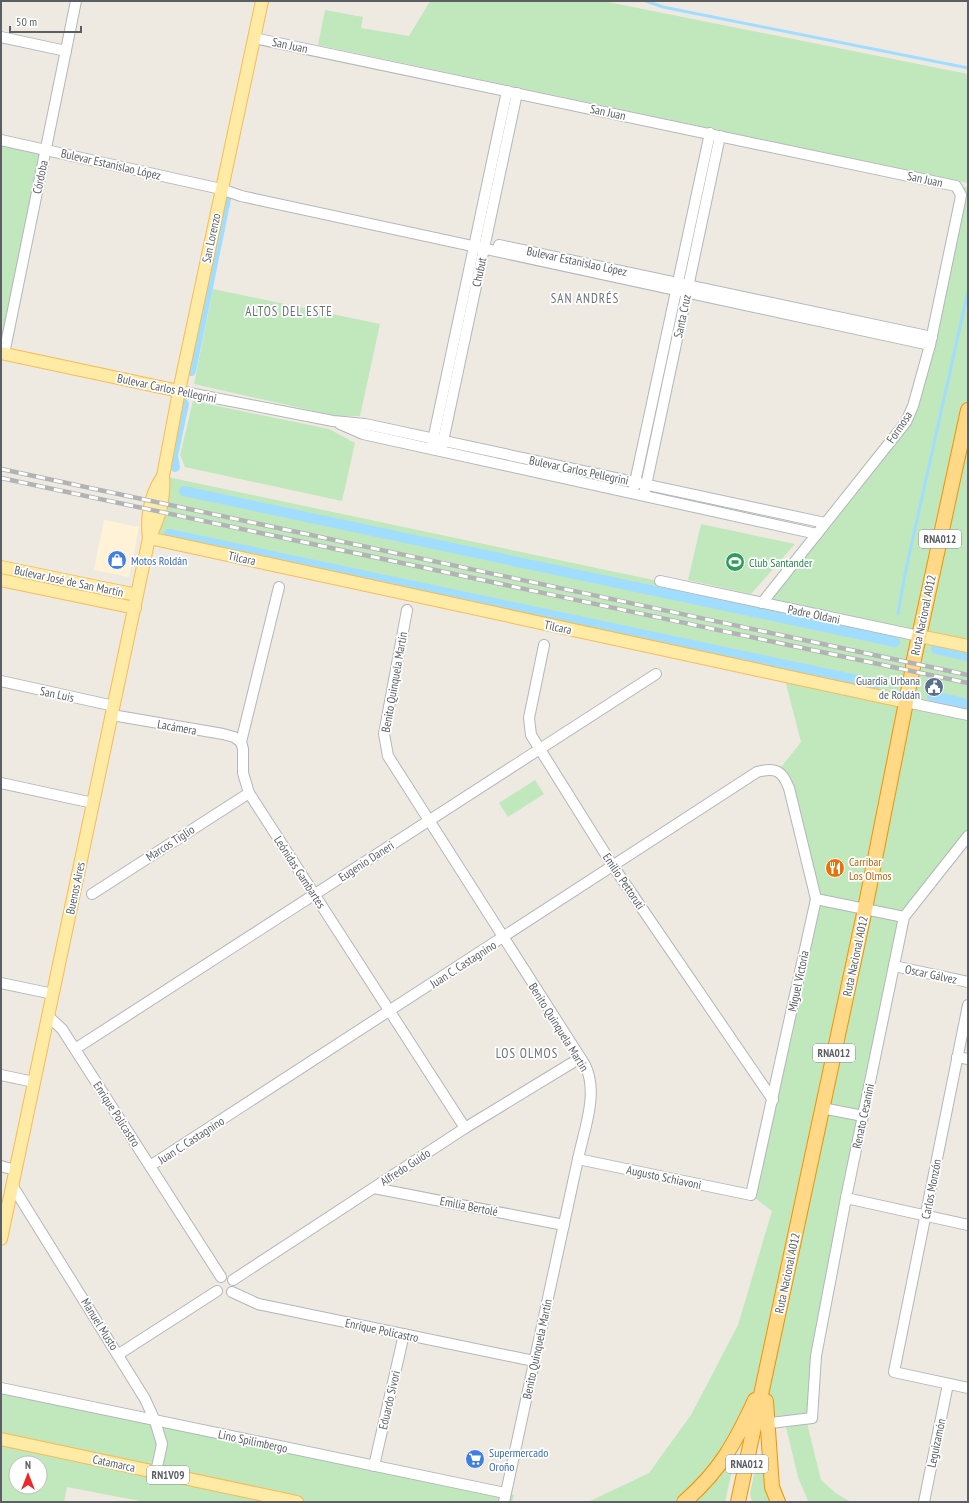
<svg xmlns="http://www.w3.org/2000/svg" width="969" height="1503" font-family="'PT Sans Narrow',sans-serif">
<style>
.commercial{fill:#fff2d6}
.green{fill:#c1e7bd;fill-rule:evenodd}
.lines{fill:none;stroke-linecap:round;stroke-linejoin:round}
.stream{stroke:#a1ddff;stroke-width:3}
.canal{stroke:#a1ddff;stroke-width:10}
.minor-casing{stroke:#b3b6ba;stroke-width:12}
.major-casing{stroke:#f6bc53;stroke-width:14}
.highway-casing{stroke:#f09300;stroke-width:16}
.minor{stroke:#fff;stroke-width:10}
.major{stroke:#ffeaa6;stroke-width:12}
.highway{stroke:#ffd888;stroke-width:14}
.rail-casing{stroke:#b2b3b4;stroke-width:4.5}
.rail{stroke:#fff;stroke-width:3;stroke-dasharray:9;stroke-linecap:butt}
.labels{text-anchor:middle;dominant-baseline:central;stroke-width:3.5;stroke-linejoin:round;paint-order:stroke}
.shield{fill:#fff;stroke:#8c8f92;stroke-width:1}
.shield-label{font-size:11px;font-weight:bold;fill:#5b5f64}
.street-label{font-size:12px;fill:#5b5f64;stroke:#fff}
.shop-label{font-size:12px;fill:#366cbe;stroke:#fff;text-anchor:start}
.leisure-label{font-size:12px;fill:#27864d;stroke:#fff;text-anchor:start}
.service-label{font-size:12px;fill:#4e5e75;stroke:#fff;text-anchor:end}
.food-label{font-size:12px;fill:#c56008;stroke:#fff;text-anchor:start}
.neighbourhood-label{font-size:13px;letter-spacing:1px;fill:#6b7176;stroke:#fff}
</style>
<rect width="100%" height="100%" fill="#eeeae2"/>
<!-- commercial -->
<polygon class="commercial" points="104,520 139,527 129,577 94,570"/>
<!-- green -->
<g class="green">
<polygon points="432,1 603,1 968,74 968,183 318,45 325,10 363,17 361,28 409,36 429,3"/>
<polygon points="1,140 45,149 1,353"/>
<polygon points="968,186 968,836 904,918 816,1356 812,1418 755,1425 684,1502 588,1502 649,1473 691,1415 738,1325 772,1211 751,1195 816,899 789,788 778,771 801,742 784,676 149,538 163,476 762,603 913,406 959,190"/>
<polygon points="213,289 380,324 360,416 336,416 194,384"/>
<polygon points="193,401 329,429 355,443 342,501 185,467 180,455"/>
<polygon points="701,524 795,544 751,594 688,580"/>
<polygon points="535,780 544,794 508,817 499,803"/>
<path d="M1,1388L514,1495L512,1502H145L67,1487L64,1502H1ZM16,1463H40V1487H16Z"/>
<polygon points="807,1423 821,1480 837,1494 851,1502 808,1501 798,1477 786,1427"/>
<polygon points="733,1453 735,1457 725,1502 690,1502"/>
<polygon points="758,1455 763,1459 773,1502 752,1502 750,1494"/>
</g>
<g class="lines">
<!-- stream -->
<g class="stream">
<polyline points="646,1 663,7 968,68"/>
<polyline points="898,614 905,574 968,291"/>
</g>
<!-- canal -->
<g class="canal">
<polyline points="191,371 226,199"/>
<polyline points="175,467 173,456 184,404"/>
<polyline points="184,491 895,642"/>
<polyline points="169,534 876,684"/>
<polyline points="936,649 968,656"/>
<polyline points="932,696 968,704"/>
</g>
<defs>
<g id="minor">
<polyline points="1,37 66,51"/>
<polyline points="254,38 956,186 961,195 960,201 930,345 913,406 906,422 762,603"/>
<polyline points="1,140 221,189 241,196 930,345"/>
<polyline points="499,245 932,337"/>
<polyline points="4,354 76,1"/>
<polyline points="179,391 333,421 365,424 825,523"/>
<polyline points="340,424 363,434 817,534"/>
<polyline points="432,445 507,91"/>
<polyline points="442,446 517,93"/>
<polyline points="634,487 710,133"/>
<polyline points="645,490 720,136"/>
<polyline points="660,581 919,636"/>
<polyline points="279,587 241,742 243,749 243,773 249,793 465,1128"/>
<path d="M407,610L384,734L388,756L585,1065C599,1093 584,1130 578,1159L504,1502"/>
<polyline points="544,645 529,718 531,735 613,866 773,1100"/>
<polyline points="1,681 114,706"/>
<polyline points="906,702 968,715"/>
<polyline points="112,715 223,734 234,737 241,742"/>
<polyline points="1,783 93,803"/>
<polyline points="92,894 249,793"/>
<polyline points="816,899 904,917"/>
<polyline points="894,966 968,982"/>
<polyline points="1,983 53,994"/>
<polyline points="968,1005 894,1372 968,1388"/>
<polyline points="48,1016 62,1029 221,1277"/>
<polyline points="75,1049 656,674"/>
<polyline points="957,1057 968,1059"/>
<polyline points="1,1075 34,1082"/>
<polyline points="822,1108 863,1116"/>
<polyline points="1,1166 15,1170"/>
<path d="M150,1166L757,772C775,767 782,770 789,788L816,899L751,1195L578,1159"/>
<polyline points="12,1185 145,1399 155,1421 162,1444 156,1472"/>
<polyline points="374,1188 564,1225"/>
<polyline points="846,1198 968,1225"/>
<polyline points="233,1280 465,1128 580,1058"/>
<polyline points="232,1292 258,1304 534,1361"/>
<polyline points="119,1354 217,1291"/>
<polyline points="1,1388 505,1493"/>
<polyline points="762,1424 812,1418 816,1356 846,1198 904,917 968,836"/>
<polyline points="374,1466 404,1334"/>
<polyline points="924,1502 948,1384"/>
</g>
<g id="major">
<polyline points="1,353 179,391"/>
<polyline points="149,538 906,702"/>
<path d="M149,538C146,516 151,494 163,476"/>
<polyline points="1,567 137,595"/>
<polyline points="1,580 135,608"/>
<polyline points="919,636 968,646"/>
<path d="M1,1239L149,538C159,519 165,497 163,476L179,391L262,1"/>
<polyline points="1,1439 297,1502"/>
</g>
<g id="highway">
<polyline points="913,664 968,410"/>
<polyline points="766,1401 772,1487 778,1502"/>
<path d="M684,1502C720,1471 735,1443 755,1400"/>
<polyline points="738,1502 865,909 913,667"/>
</g>
</defs>
<!-- minor casing -->
<use href="#minor" class="minor-casing"/>
<!-- major casing -->
<use href="#major" class="major-casing"/>
<!-- highway casing -->
<use href="#highway" class="highway-casing"/>
<!-- minor -->
<use href="#minor" class="minor"/>
<!-- major -->
<use href="#major" class="major"/>
<!-- highway -->
<use href="#highway" class="highway"/>
<defs>
<g id="rail">
<polyline points="1,469 968,675"/>
<polyline points="1,478 968,683"/>
</g>
</defs>
<!-- rail casing -->
<use href="#rail" class="rail-casing"/>
<!-- rail -->
<use href="#rail" class="rail"/>
</g>
<!-- icons -->
<defs>
<symbol id="shop-disc" viewBox="-11 -11 22 22"><circle r="9.5" fill="#3f7fe0" stroke="#fff"/><path d="M-5-2.5h2.3a2.7 3.5 0 0 1 5.4 0H5L5.5 6h-11ZM-1.5-2.5h3a1.5 2.3 0 0 0-3 0Z" fill="#fff"/></symbol>
<symbol id="stadium-disc" viewBox="-11 -11 22 22"><circle r="9.5" fill="#2e9e5b" stroke="#fff"/><path d="M0-5a6.5 5 0 1 0 0 10a6.5 5 0 1 0 0-10ZM-3.5-1.8h7v3.6h-7Z" fill="#fff"/></symbol>
<symbol id="civic-disc" viewBox="-11 -11 22 22"><circle r="9.5" fill="#5c6f8a" stroke="#fff"/><path d="M-.6-6.5H3V-4.5H.6V-3L4-1V1h2V6H-6V1h2V-1L-.6-3ZM-1.2 2.5V6h2.4V2.5Z" fill="#fff"/></symbol>
<symbol id="restaurant-disc" viewBox="-11 -11 22 22"><circle r="9.5" fill="#e8710a" stroke="#fff"/><path d="M-5-6h1v4h1v-4h1v4h1v-4h1v5L-1.5 .5V6h-2V.5L-5-1ZM5-6V6H3V1.5H1.5Q1.5-4 5-6Z" fill="#fff"/></symbol>
<symbol id="supermarket-disc" viewBox="-11 -11 22 22"><circle r="9.5" fill="#3f7fe0" stroke="#fff"/><path d="M-6-5.5h2.5l.6 2H6L4.5 2H-2.5L-4.4-4H-6ZM-1.5 3.2a1.3 1.3 0 1 0 .1 0ZM3 3.2a1.3 1.3 0 1 0 .1 0Z" fill="#fff"/></symbol>
</defs>
<g fill-rule="evenodd">
<use href="#shop-disc" x="106" y="549" width="22" height="22"/>
<use href="#stadium-disc" x="724" y="551" width="22" height="22"/>
<use href="#civic-disc" x="923" y="676" width="22" height="22"/>
<use href="#restaurant-disc" x="824" y="857" width="22" height="22"/>
<use href="#supermarket-disc" x="464" y="1448" width="22" height="22"/>
</g>
<g class="labels">
<!-- shield labels -->
<g class="shield">
<rect x="919" y="530" width="42" height="18" rx="3"/>
<rect x="813" y="1044" width="42" height="18" rx="3"/>
<rect x="726" y="1455" width="42" height="18" rx="3"/>
<rect x="147" y="1466" width="42" height="18" rx="3"/>
</g>
<g class="shield-label">
<text x="940" y="539">RNA012</text>
<text x="834" y="1053">RNA012</text>
<text x="747" y="1464">RNA012</text>
<text x="168" y="1475">RN1V09</text>
</g>
<!-- street labels -->
<g class="street-label">
<text transform="translate(290 45) rotate(12)">San Juan</text>
<text transform="translate(608 112) rotate(12)">San Juan</text>
<text transform="translate(111 164) rotate(13)">Bulevar Estanislao López</text>
<text transform="translate(40 177) rotate(-78)">Córdoba</text>
<text transform="translate(925 179) rotate(12)">San Juan</text>
<text transform="translate(211 238) rotate(-78)">San Lorenzo</text>
<text transform="translate(577 261) rotate(12)">Bulevar Estanislao López</text>
<text transform="translate(479 272) rotate(-78)">Chubut</text>
<text transform="translate(682 316) rotate(-78)">Santa Cruz</text>
<text transform="translate(167 388) rotate(12)">Bulevar Carlos Pellegrini</text>
<text transform="translate(899 427) rotate(-56)">Formosa</text>
<text transform="translate(579 470) rotate(12)">Bulevar Carlos Pellegrini</text>
<text transform="translate(242 558) rotate(12)">Tilcara</text>
<text transform="translate(69 581) rotate(12)">Bulevar José de San Martín</text>
<text transform="translate(814 614) rotate(12)">Padre Oldani</text>
<text transform="translate(923 615) rotate(-78)">Ruta Nacional A012</text>
<text transform="translate(558 627) rotate(12)">Tilcara</text>
<text transform="translate(394 682) rotate(-80)">Benito Quinquela Martín</text>
<text transform="translate(57 694) rotate(12)">San Luis</text>
<text transform="translate(177 727) rotate(10)">Lacámera</text>
<text transform="translate(170 843) rotate(-33)">Marcos Tiglio</text>
<text transform="translate(366 861) rotate(-33)">Eugenio Daneri</text>
<text transform="translate(300 872) rotate(57)">Leónidas Gambartes</text>
<text transform="translate(624 881) rotate(56)">Emilio Pettoruti</text>
<text transform="translate(75 888) rotate(-78)">Buenos Aires</text>
<text transform="translate(855 956) rotate(-78)">Ruta Nacional A012</text>
<text transform="translate(463 964) rotate(-33)">Juan C. Castagnino</text>
<text transform="translate(931 974) rotate(12)">Oscar Gálvez</text>
<text transform="translate(798 981) rotate(-78)">Miguel Victoria</text>
<text transform="translate(559 1027) rotate(58)">Benito Quinquela Martín</text>
<text transform="translate(117 1114) rotate(57)">Enrique Policastro</text>
<text transform="translate(863 1116) rotate(-78)">Renato Cesanini</text>
<text transform="translate(191 1140) rotate(-33)">Juan C. Castagnino</text>
<text transform="translate(405 1167) rotate(-33)">Alfredo Guido</text>
<text transform="translate(664 1177) rotate(12)">Augusto Schiavoni</text>
<text transform="translate(931 1189) rotate(-79)">Carlos Monzón</text>
<text transform="translate(469 1206) rotate(11)">Emilia Bertolé</text>
<text transform="translate(787 1273) rotate(-78)">Ruta Nacional A012</text>
<text transform="translate(100 1324) rotate(58)">Manuel Musto</text>
<text transform="translate(382 1330) rotate(12)">Enrique Policastro</text>
<text transform="translate(537 1349) rotate(-78)">Benito Quinquela Martín</text>
<text transform="translate(389 1400) rotate(-77)">Eduardo Sívori</text>
<text transform="translate(253 1441) rotate(12)">Lino Spilimbergo</text>
<text transform="translate(936 1443) rotate(-78)">Leguizamón</text>
<text transform="translate(114 1463) rotate(12)">Catamarca</text>
</g>
<!-- shop labels -->
<g class="shop-label">
<text x="131" y="560">Motos Roldán</text>
<text x="489" y="1452">Supermercado<tspan x="489" dy="14">Oroño</tspan></text>
</g>
<!-- leisure labels -->
<g class="leisure-label">
<text x="749" y="562">Club Santander</text>
</g>
<!-- service labels -->
<g class="service-label">
<text x="920" y="680">Guardia Urbana<tspan x="920" dy="14">de Roldán</tspan></text>
</g>
<!-- food labels -->
<g class="food-label">
<text x="849" y="861">Carribar<tspan x="849" dy="14">Los Olmos</tspan></text>
</g>
<!-- neighbourhood labels -->
<g class="neighbourhood-label">
<text x="585" y="298">SAN ANDRÉS</text>
<text x="289" y="311">ALTOS DEL ESTE</text>
<text x="527" y="1053">LOS OLMOS</text>
</g>
</g>
<!-- border -->
<rect width="969" height="1503" fill="none" stroke="#5b5f64" stroke-width="4"/>
<!-- north arrow -->
<g transform="translate(28 1475)"><circle r="19" fill="#ffffff" stroke="#bdbfc1"/>
<path d="M0-3L7 15L0 10L-7 15Z" fill="#ef2827"/>
<text y="-6" font-size="11" font-weight="bold" text-anchor="middle" fill="#5b5f64">N</text>
</g>
<!-- scale -->
<path d="M10 26v6h71v-6" fill="none" stroke="#5b5f64" stroke-width="2"/>
<text x="16" y="26" font-size="12" fill="#5b5f64" stroke="#ffffff" stroke-width="3" paint-order="stroke">50 m</text>
</svg>
